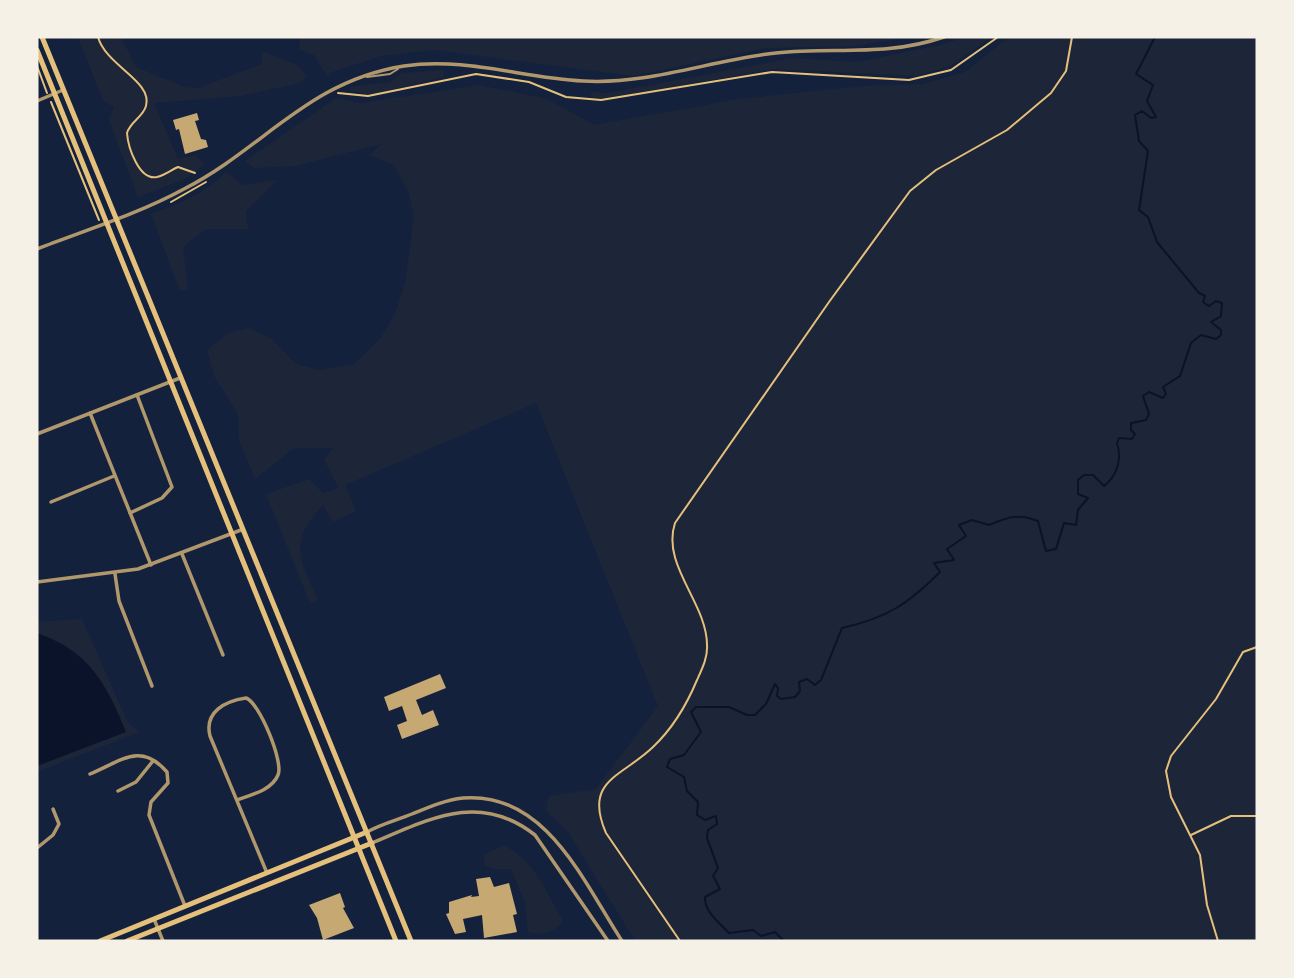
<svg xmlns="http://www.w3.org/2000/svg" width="1294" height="978" font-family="Lato,sans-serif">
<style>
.green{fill:#1d2539}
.water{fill:#0b132b}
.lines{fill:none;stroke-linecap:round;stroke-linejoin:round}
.stream{stroke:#0b132b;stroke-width:2}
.building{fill:#c6a872}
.path{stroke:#e5c07b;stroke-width:2}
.service{stroke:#b1986c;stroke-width:2}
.minor{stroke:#b1986c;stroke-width:3.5}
.tertiary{stroke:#b1986c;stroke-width:3.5}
.primary{stroke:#e5c07b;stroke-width:5}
</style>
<rect width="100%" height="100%" fill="#14213d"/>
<!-- green -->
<g class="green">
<polygon points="78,37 121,37 136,67 182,86 198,88 262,64 262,51 297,65 307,77 300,83 240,96 154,103 178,159 196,155 204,165 185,179 138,197 109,120 114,107 103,101"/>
<polygon points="300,37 907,37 856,46 766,48 633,76 434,50 381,56 332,72 328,77 314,55 299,50"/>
<polygon points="966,37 991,37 950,66 917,76 774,69 602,99 590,97 592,92 608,93 793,58 857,62 940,45"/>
<path d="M1009,37H1257V941H635L568,832L546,811L549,796L596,789L658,706L536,403L345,485L356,511L333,522L323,505C287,542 300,559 318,600L310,603L266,494L309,479L323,493L339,488L324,460L333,448H294L255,479L239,440L238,414L214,376L207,350L228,333L249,328L272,339L296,364L318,370L354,364L380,339L395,314L405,283L414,218L409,193L394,165L369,155L382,144L295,166L254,168L245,161L336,98L361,103L480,85L547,99L594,125L739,99L863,86L922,84L965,72Z"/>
<polygon points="444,70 443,77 372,95 351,91 350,87 390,82 402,73"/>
<path d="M226,172L242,185L277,180L246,211L248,229H206L183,247L188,289L180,291L151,214C179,204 205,193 226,172Z"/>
<polygon points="82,619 128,723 139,732 37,772 37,622"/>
<path d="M504,845C534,860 547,893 563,921C554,933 542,936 528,932L525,902L511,869H492L485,865L484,855Z"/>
</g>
<!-- water -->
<path class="water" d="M37,633C89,651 106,683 126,732L37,766Z"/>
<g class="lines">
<!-- stream -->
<g class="stream">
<path d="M791,941H784L775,932L761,936L753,930L729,933C720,923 704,912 705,897L720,889L713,876L718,868L707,838L708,830L717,824L716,816L705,820L697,815L698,802L687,791L684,777L667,767L670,759L684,755L701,732L691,712L696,707H729L747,715H755L766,704L775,684L778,688L777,696L781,699L795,697L800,691L799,682L807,679L815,685L821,680L842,628C887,618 908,604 940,572L934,563L954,560L947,549L966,536L959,525L972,520L989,525C1008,517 1018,513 1038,521L1046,551L1056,549L1064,523L1076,525L1078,510L1088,498L1078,494V480L1084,475H1093L1104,486C1118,475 1122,458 1117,443L1119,438L1132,439L1135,434L1131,430V423L1146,420L1149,414L1143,396L1149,392L1163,398L1166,394L1163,387L1180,376L1191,343L1201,335L1216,339L1221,335V330L1211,322L1221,316L1222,303L1216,301L1209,306L1203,302L1205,296L1199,293L1157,242L1148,217L1139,210L1148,151L1139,141L1135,115L1142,111L1151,118L1156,117L1147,101L1153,85L1136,74L1155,37"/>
<polyline points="823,941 858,941"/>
</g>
</g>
<!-- building -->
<g class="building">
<polygon points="197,113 199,120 195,121 201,139 206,140 208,147 185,154 179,129 176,130 173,120"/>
<polygon points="440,674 446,688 416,700 422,715 433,710 439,725 402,739 397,725 407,721 402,706 389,711 384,697"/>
<polygon points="490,877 494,887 509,883 517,914 513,915 517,932 484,938 482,915 463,919 466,932 455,934 446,914 449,913 449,902 472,895 471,897 479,896 476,879"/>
<polygon points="340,893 345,907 343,908 354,928 323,940 317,918 309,905"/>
</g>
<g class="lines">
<!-- path -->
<g class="path">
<path d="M98,37C106,66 153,81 146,106C143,117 130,122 127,133C128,147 139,181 157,177C165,175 171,170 178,167L195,173"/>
<polyline points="37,66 47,93"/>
<polyline points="338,93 368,96 476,74 529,82 566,97 601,100 772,72 909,80 951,70 998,37"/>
<polyline points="51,102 99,220"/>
<polyline points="171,202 206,182"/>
<polyline points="1191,835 1231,816 1257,816"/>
<path d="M680,941L606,833C583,780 622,777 653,747C672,729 687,704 697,680C702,669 708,657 707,645C707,603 661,565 675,523L829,302L910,191L936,170L1007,130L1051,93L1066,71L1072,37"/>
<polyline points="1218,941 1207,905 1200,855 1171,797 1166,771 1171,756 1216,699 1243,652 1257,647"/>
</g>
<!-- service -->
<polyline class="service" points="367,77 390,74 398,69"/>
<!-- minor -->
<g class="minor">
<polyline points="37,101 63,90"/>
<polyline points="90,413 151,565"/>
<polyline points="37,434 180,378"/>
<polyline points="51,502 114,476"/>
<polyline points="130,513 162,498 172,487 137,395"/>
<polyline points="182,554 223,655"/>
<polyline points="115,574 119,601 152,686"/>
<polyline points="37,582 138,569 241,530"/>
<path d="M90,774C120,762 140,741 167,772L168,783L151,802L149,815L185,906"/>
<polyline points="118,791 136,782 153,761"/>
<path d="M237,800C251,795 272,790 278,775C284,762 259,702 246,698C225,701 204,712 210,736L267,873"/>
<polyline points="37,848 53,835 59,824 53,809"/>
<polyline points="154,919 163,941"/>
</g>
<!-- tertiary -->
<g class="tertiary">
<path d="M37,249C86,230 138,214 184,189C264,148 308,81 404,66C466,57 522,78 583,81C649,85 711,60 776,53C836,47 885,57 944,37"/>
<path d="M367,832C381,824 397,820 412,814C429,807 445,800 463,798C546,791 584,883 622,941"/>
<path d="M372,843C430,819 479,791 535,835L608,941"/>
</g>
<!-- primary -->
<g class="primary">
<polyline points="42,37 411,941"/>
<polyline points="37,50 396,941"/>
<polyline points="100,941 367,832"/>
<polyline points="127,941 372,843"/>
</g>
</g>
<!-- border -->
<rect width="1294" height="978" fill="none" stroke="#f6f1e7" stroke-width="77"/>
</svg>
